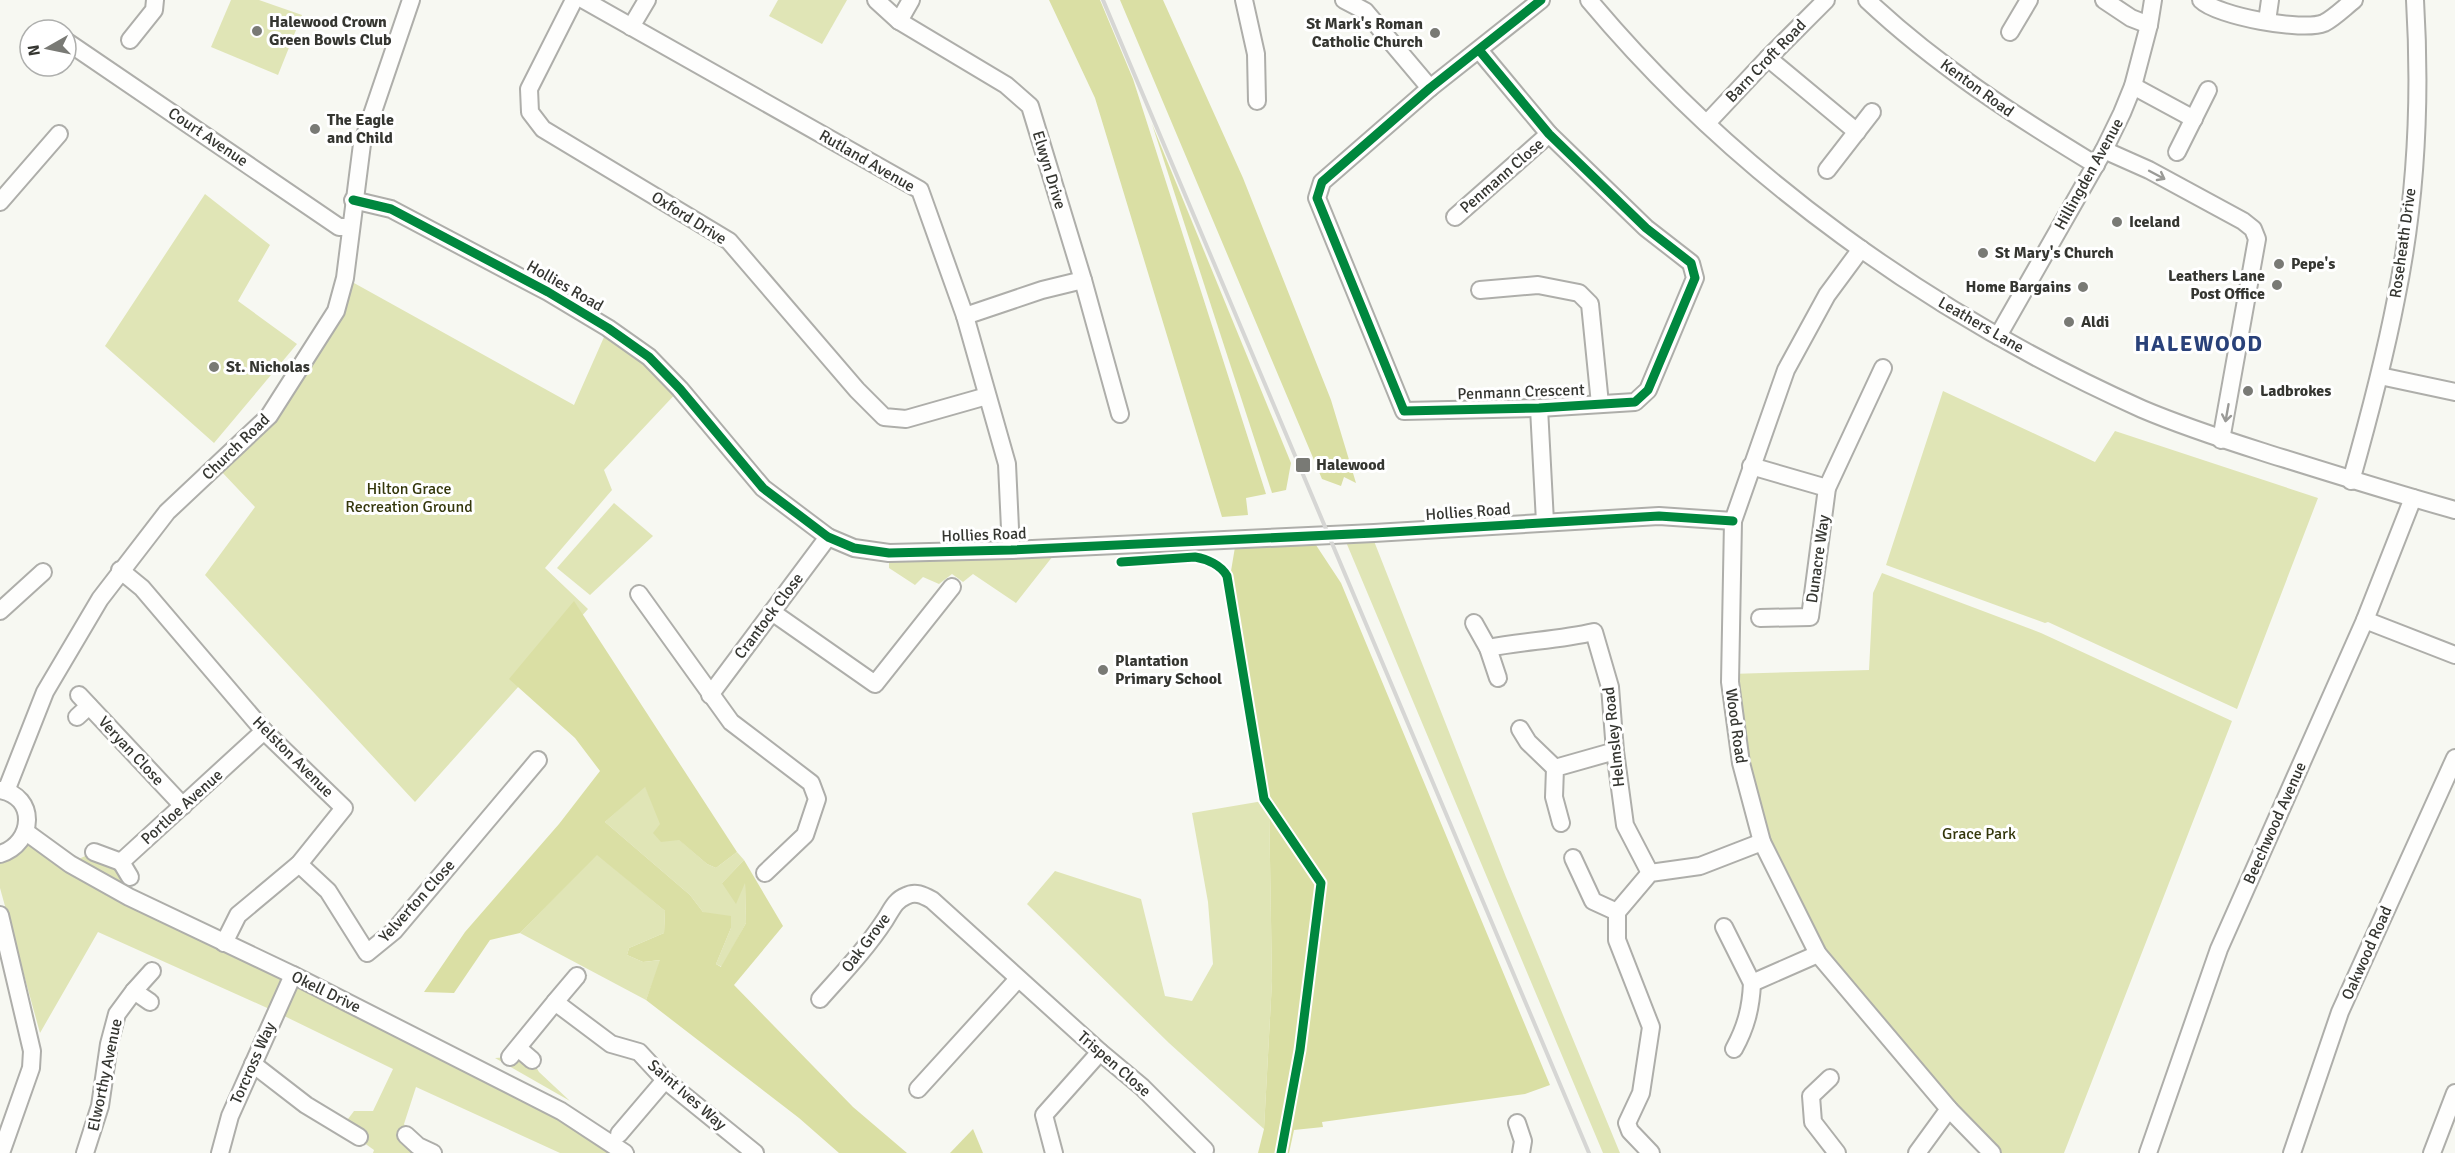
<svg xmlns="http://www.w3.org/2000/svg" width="2455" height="1153" font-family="Signika,sans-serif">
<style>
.green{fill:#e0e5b6}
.forest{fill:#dadfa4}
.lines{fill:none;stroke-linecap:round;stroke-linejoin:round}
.minor-casing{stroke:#aeaeaa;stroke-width:20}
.minor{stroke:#fefefd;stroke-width:16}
.rail{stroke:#d6d6d4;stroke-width:4}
.cycleway-casing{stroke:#fff;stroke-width:13}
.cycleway{stroke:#00873e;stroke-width:9}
.oneway{stroke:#9a9a97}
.poi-dot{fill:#797a75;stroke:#fff;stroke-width:2}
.labels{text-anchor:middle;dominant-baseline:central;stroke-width:6;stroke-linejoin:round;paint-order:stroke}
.poi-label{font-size:16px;font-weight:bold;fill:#353631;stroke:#fff;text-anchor:start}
.street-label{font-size:16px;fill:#353631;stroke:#fff}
.park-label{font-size:16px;fill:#34370b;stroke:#fff}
.district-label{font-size:22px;font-weight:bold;letter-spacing:1.5px;fill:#294179;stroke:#fff}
</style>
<rect width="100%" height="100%" fill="#f7f8f2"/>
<!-- green -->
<g class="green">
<polygon points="231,0 259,0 302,15 278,75 211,47"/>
<polygon points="778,0 847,0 822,44 769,16"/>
<polygon points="205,194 270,245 238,301 297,344 214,443 105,346"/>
<polygon points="345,278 574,405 608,328 680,389 604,470 612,490 545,568 588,609 415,802 205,575 255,507 220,470 291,399 336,311"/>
<polygon points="1943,391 2095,462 2115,431 2318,498 2237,709 2048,622 2045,623 1886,565"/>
<polygon points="614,503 653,536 590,595 557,568"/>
<polygon points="1374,541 1506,877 1620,1153 1603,1153 1346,542"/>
<polygon points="1060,547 1016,603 973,574 963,582 952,574 939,584 923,577 915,585 889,568 889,553"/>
<polygon points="1882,573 2041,633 2232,721 2064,1153 1993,1153 1827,964 1758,830 1730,674 1869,670 1873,593"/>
<polygon points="645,786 661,824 707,864 716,868 737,852 744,860 722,883 745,881 746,923 722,967 716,964 731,928 703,912 690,895 605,822"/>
<polygon points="1269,800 1272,981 1264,1129 1169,1043 1027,904 1055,871 1141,899 1165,996 1192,1001 1213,964 1208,902 1192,813"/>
<polygon points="26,832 70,863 94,852 130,877 129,897 625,1153 560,1153 416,1087 404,1124 418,1146 413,1153 373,1153 374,1150 342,1127 354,1111 373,1111 393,1069 276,1012 98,932 40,1033 0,888 0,852"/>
<polygon points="597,854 665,911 664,933 629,948 627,955 643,962 661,960 646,1000 520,933"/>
<polygon points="510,1057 532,1060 539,1072 570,1101 495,1058"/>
</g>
<!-- forest -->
<g class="forest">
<polygon points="1049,0 1100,0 1133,79 1266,494 1246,498 1248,515 1222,517 1095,98"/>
<polygon points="1120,0 1163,0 1243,178 1331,400 1356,483 1344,477 1341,486 1322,479"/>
<polygon points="1152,124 1291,463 1286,490 1272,493"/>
<polygon points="1314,542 1341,583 1550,1085 1525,1094 1322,1122 1323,1127 1294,1130 1289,1153 1258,1153 1264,1129 1272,981 1269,800 1231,571 1235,547"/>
<polygon points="574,601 737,852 716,868 707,864 679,840 661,842 653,833 660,824 645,787 605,822 690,895 703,912 731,916 731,928 716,964 721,967 746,923 745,883 736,904 722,883 744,860 783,926 734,985 853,1107 907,1153 839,1153 799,1118 646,1000 660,960 643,962 627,955 629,948 664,933 665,911 597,855 520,933 490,940 454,993 424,992 465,932 559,824 600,771 575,738 509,679"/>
<polygon points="973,1129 983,1153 950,1153"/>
</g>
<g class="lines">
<defs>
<g id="minor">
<polyline points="574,0 529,89 530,112 543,129 729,241 857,390 884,417 906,419 987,396"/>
<polyline points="584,0 920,190 965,316 1007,464 1011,550"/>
<polyline points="876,0 899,21 1006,85 1030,106 1083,280 1120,414"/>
<polyline points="1244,0 1256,54 1257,101"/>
<polyline points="1344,0 1365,11 1430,88"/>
<path d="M1589,0C1737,177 1932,315 2142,409C2182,426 2222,439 2263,452C2327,472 2390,492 2455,510"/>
<path d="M1867,0C1936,65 2015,116 2096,165"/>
<polyline points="2104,0 2131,18 2149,25"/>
<path d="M2201,0C2217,16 2303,32 2324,23C2334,18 2345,7 2354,0"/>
<polyline points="899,21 911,0"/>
<polyline points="2267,21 2270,0"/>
<polyline points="631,27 647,0"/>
<polyline points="2010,32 2029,0"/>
<polyline points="130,40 154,10 155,0"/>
<polyline points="66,41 339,227 351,227"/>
<polyline points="1479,50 1549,134 1646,228 1691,263 1695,278 1648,390 1635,402 1539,408 1404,411 1317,198 1322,182 1430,88 1541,0"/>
<polyline points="1768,58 1857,132"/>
<polyline points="2133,86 2194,119"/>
<polyline points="1707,123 1768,58 1826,0"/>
<polyline points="2104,150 2149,170 2243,221 2253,229 2257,239 2221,440"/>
<polyline points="2177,152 2208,90"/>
<polyline points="1827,170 1872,112"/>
<polyline points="353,200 391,209 548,292 608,328 649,357 680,389 763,488 828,537 854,548 889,553 1011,550 1374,533 1659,516 1733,521"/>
<polyline points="0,202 59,134"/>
<polyline points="1455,217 1549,134"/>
<polyline points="1861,249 1827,295 1786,370 1733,521 1730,682 1741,763 1762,842 1818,954 1949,1109 1992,1153"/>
<polyline points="1480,290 1538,285 1579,293 1590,304 1600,404"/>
<polyline points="965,316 1042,290 1083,280"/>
<polyline points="1998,336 2104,150 2122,113 2133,86 2149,25 2153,0"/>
<polyline points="2380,376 2455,392"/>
<polyline points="1539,408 1545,522"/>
<polyline points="1751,466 1827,488"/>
<path d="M2351,481C2368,421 2384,361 2396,299C2416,202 2421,99 2415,0"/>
<polyline points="120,570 142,588 264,731 344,808 299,864 238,915 224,943"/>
<polyline points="639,594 731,722 811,783 817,799 805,835 765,873"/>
<polyline points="0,611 43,572"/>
<polyline points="772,612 875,684 952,587"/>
<polyline points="1760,618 1810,617 1827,488 1883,368"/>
<polyline points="2365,620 2455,655"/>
<polyline points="1474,623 1488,648 1498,678"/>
<path d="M1488,648C1524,641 1559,640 1594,632L1610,687L1615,751L1625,825L1650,873"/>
<polyline points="79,695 183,806"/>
<polyline points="710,695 828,537"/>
<polyline points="77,717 89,706"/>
<polyline points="1520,729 1528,742 1555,768"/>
<path d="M0,790C37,796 35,843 0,854"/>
<polyline points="6,791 45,692 100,599 167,512 269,416 336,311 345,278 362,144 411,0"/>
<polyline points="1561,823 1554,797 1555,768 1615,751"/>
<polyline points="26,832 70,864 129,897 293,975 561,1111 625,1153"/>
<polyline points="94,852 121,862 264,731"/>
<polyline points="1573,858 1593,901 1617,912"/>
<polyline points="121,862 130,877"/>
<polyline points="299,864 328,891 367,953 394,931 538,760"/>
<polyline points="0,915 32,1051 31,1068 1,1153"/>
<polyline points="1724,927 1752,983 1818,954"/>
<polyline points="134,991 150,1002"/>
<path d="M820,999C843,973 866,949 885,920C891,911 895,900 906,896C915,891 923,895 932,900L1100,1052L1142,1087L1205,1150L1204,1153"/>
<polyline points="555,1002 577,976"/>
<polyline points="518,1048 532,1060"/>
<path d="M1734,1049C1746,1027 1751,1008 1752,983"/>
<polyline points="510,1057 555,1002 611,1044 639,1052 665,1080 755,1153"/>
<polyline points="253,1064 306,1105 359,1137"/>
<polyline points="1830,1078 1811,1096 1813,1122 1837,1153"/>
<polyline points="918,1089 1018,979"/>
<polyline points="1517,1123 1523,1141 1521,1153"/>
<polyline points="619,1134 665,1080"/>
<polyline points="406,1135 418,1146 433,1153"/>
<polyline points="85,1153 100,1106 109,1044 117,1014 134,991 152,971"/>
<polyline points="220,1153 230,1116 293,975"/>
<polyline points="1054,1153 1044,1115 1100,1052"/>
<polyline points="1651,1153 1630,1131 1627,1123 1641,1093 1651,1027 1617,940 1617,912 1650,873 1700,866 1762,842"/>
<polyline points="1917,1153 1949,1109"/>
<polyline points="2148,1153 2219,949 2365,620 2413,498"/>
<polyline points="2292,1153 2340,1012 2455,758"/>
<polyline points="2432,1153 2455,1093"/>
</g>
</defs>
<!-- minor casing -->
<use href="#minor" class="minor-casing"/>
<!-- minor -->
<use href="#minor" class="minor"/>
<!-- rail -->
<polyline class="rail" points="1103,0 1589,1153"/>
<defs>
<g id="cycleway">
<polyline points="1479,50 1549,134 1646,228 1691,263 1695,278 1648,390 1635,402 1539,408 1404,411 1317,198 1322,182 1430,88 1541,0"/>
<polyline points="353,200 391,209 548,292 608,328 649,357 680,389 763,488 828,537 854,548 889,553 1011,550 1374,533 1659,516 1733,521"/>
<path d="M1121,562L1195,557C1207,559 1221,565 1227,576L1264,799L1321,883L1300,1050L1281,1153"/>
</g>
</defs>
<!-- cycleway casing -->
<use href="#cycleway" class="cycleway-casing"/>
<!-- cycleway -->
<use href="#cycleway" class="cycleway"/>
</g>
<!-- one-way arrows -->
<defs><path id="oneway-shaft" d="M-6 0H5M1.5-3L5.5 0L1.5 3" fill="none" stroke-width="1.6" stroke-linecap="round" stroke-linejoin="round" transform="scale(1.5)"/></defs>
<g class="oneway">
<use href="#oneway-shaft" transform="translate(2157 175) rotate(28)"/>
<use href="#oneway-shaft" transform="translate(2227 413) rotate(100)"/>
</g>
<!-- markers -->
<g class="poi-dot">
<circle cx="257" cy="31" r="6"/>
<circle cx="1435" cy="33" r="6"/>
<circle cx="315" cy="129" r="6"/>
<circle cx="2117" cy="222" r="6"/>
<circle cx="1983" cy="253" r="6"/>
<circle cx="2279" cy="264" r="6"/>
<circle cx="2277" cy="285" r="6"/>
<circle cx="2083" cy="287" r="6"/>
<circle cx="2069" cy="322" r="6"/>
<circle cx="214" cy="367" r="6"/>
<circle cx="2248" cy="391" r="6"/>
<rect x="1295" y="457" width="16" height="16" rx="3"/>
<circle cx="1103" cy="670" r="6"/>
</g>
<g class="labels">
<!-- poi labels -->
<g class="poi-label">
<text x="269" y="22">Halewood Crown<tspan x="269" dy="18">Green Bowls Club</tspan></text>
<text x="1423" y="24" text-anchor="end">St Mark's Roman<tspan x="1423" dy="18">Catholic Church</tspan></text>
<text x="327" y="120">The Eagle<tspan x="327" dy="18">and Child</tspan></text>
<text x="2129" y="222">Iceland</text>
<text x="1995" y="253">St Mary's Church</text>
<text x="2291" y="264">Pepe's</text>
<text x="2265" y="276" text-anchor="end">Leathers Lane<tspan x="2265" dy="18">Post Office</tspan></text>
<text x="2071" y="287" text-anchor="end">Home Bargains</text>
<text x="2081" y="322">Aldi</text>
<text x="226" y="367">St. Nicholas</text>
<text x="2260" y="391">Ladbrokes</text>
<text x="1316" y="465">Halewood</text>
<text x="1115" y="661">Plantation<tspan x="1115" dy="18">Primary School</tspan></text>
</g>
<!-- street labels -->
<g class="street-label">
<text transform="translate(1766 61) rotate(-46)">Barn Croft Road</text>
<text transform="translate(1977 88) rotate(36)">Kenton Road</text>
<text transform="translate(208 137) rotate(34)">Court Avenue</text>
<text transform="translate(867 161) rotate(30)">Rutland Avenue</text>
<text transform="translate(1049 170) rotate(73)">Elwyn Drive</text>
<text transform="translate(2089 174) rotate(-61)">Hillingden Avenue</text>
<text transform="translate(1502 176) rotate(-41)">Penmann Close</text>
<text transform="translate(689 218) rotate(32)">Oxford Drive</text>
<text transform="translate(2403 243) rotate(-82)">Roseheath Drive</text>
<text transform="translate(565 286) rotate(30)">Hollies Road</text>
<text transform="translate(1981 325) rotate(30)">Leathers Lane</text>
<text transform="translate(1521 392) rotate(-2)">Penmann Crescent</text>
<text transform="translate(236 447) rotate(-44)">Church Road</text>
<text transform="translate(1468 512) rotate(-4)">Hollies Road</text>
<text transform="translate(984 535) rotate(-2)">Hollies Road</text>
<text transform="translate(1818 559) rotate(-82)">Dunacre Way</text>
<text transform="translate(769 616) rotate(-53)">Crantock Close</text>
<text transform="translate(1736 726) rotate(82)">Wood Road</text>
<text transform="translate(1614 737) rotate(-96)">Helmsley Road</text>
<text transform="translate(131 751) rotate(47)">Veryan Close</text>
<text transform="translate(293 757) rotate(45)">Helston Avenue</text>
<text transform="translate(182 807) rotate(-42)">Portloe Avenue</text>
<text transform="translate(2275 823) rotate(-66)">Beechwood Avenue</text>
<text transform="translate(417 901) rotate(-48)">Yelverton Close</text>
<text transform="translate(866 943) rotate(-53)">Oak Grove</text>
<text transform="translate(2367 953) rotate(-66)">Oakwood Road</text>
<text transform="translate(326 992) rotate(26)">Okell Drive</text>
<text transform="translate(253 1063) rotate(-66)">Torcross Way</text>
<text transform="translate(1114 1064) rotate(41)">Trispen Close</text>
<text transform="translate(105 1075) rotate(-78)">Elworthy Avenue</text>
<text transform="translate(687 1095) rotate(41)">Saint Ives Way</text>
</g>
<!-- park labels -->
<g class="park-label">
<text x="409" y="489">Hilton Grace<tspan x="409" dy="18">Recreation Ground</tspan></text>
<text x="1979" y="834">Grace Park</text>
</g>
<!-- district labels -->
<g class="district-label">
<text x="2199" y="343">HALEWOOD</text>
</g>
</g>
<!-- north arrow -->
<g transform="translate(48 48) rotate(261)"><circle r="28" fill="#ffffff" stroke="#aeafad" stroke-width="1.5"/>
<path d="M0-4.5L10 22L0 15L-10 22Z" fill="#797a75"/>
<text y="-9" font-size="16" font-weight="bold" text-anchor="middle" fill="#353631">N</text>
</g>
</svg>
